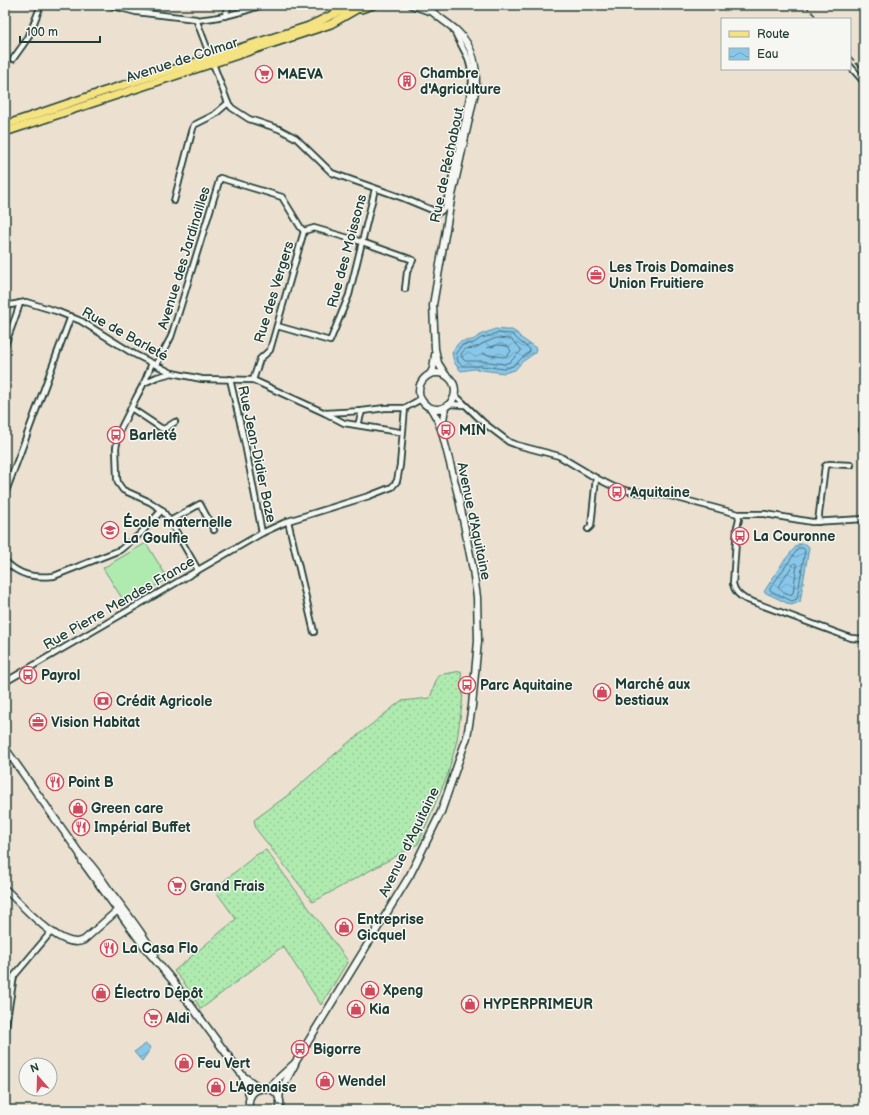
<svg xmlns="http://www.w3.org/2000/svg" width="869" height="1115" font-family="'Balsamiq Sans',sans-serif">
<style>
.grass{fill:url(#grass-dots);stroke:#679472}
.pitch{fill:#afeaaf;stroke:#679472}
.water{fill:url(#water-waves);stroke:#5f90a1}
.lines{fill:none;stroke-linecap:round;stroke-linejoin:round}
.shore{stroke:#49747d;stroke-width:1}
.street-casing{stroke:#1f3d34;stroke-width:8}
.secondary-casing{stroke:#1f3d34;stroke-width:9}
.primary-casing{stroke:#1f3d34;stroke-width:10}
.street{stroke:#f6f6f2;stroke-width:4.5}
.secondary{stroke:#f6f6f2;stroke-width:6}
.primary{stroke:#f5e382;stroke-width:7}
.rail{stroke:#1f3d34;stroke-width:1.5;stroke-dasharray:6 3;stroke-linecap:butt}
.labels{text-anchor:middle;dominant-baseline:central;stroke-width:3;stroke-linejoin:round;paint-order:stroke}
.street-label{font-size:14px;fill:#1f3d34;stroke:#f6f6f2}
.poi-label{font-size:14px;font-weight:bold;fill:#1f3d34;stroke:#f6f6f2;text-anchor:start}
</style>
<defs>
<pattern id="grass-dots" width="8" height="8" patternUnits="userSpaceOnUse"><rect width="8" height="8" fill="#afeaaf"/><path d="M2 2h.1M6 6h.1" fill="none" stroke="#96ca97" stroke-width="1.8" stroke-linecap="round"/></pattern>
<pattern id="water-waves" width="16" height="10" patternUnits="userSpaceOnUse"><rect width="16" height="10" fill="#89c7ea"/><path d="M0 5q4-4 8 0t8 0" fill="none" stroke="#6fa3be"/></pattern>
</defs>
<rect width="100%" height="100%" fill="#ece1d1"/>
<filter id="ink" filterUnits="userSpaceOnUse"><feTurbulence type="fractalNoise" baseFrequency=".025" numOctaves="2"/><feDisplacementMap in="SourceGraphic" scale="8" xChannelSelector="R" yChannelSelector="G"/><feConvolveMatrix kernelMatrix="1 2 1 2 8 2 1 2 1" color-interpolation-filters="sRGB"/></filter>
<g filter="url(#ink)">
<!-- grass -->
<g class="grass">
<polygon points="461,671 463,688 462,705 457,740 448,774 418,844 313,902 256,829 254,820 288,795 343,747 401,701 430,698 438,675"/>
<polygon points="266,850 348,961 321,1005 283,946 201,1009 185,984 174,971 236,919 214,889 256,855"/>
</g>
<!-- pitch -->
<polygon class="pitch" points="146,543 168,579 125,603 103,568"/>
<!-- water -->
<g class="water">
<path d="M495,329L505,330H512L517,333L521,338L536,348L535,353L522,362L515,370L504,373L474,369L461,371C455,365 453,361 452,352C460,340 458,342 472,340C476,339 477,336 480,335C485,332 490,332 495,329Z"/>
<polygon points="798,544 806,544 809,547 800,602 791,605 764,592 783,562"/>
<polygon points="146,1044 151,1048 142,1061 134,1052"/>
</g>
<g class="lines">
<!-- shore -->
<g class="shore">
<polygon points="496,333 512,334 519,341 530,349 530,351 513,366 504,369 482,366 463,366 458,362 456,353 462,345 474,343 481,338 490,336"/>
<polygon points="497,338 511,339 521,349 521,351 510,362 504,364 482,361 465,361 463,359 461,354 465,349 475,348 484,343"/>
<polygon points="498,345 508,346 511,351 507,356 504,357 483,354 483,352 487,348"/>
<polygon points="799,548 803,548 805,550 797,599 792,601 771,591 770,589"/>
<polygon points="795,563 797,565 793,593 790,595 779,589 778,587"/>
</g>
<defs>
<g id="street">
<polyline points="109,5 136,12 196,19 228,103 232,108 249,119 279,129 296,138 332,173 403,198 437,212 440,212 445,208 467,111 472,82 471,70 468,58 453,29"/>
<polyline points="225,16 229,5"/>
<path d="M197,20C219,18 241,13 262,5"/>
<polyline points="13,59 28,38 41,5"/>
<polyline points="850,66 864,82"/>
<polyline points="174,201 193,128 194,125 214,115 228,103"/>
<polyline points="5,306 26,302 56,311 81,321 134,354 172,373 202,379 253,380 325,413 362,411 385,408 405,408 421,399"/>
<polyline points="277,326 330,341 349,295 375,189"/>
<path d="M5,345C10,331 16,317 20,303"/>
<polyline points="156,365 171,337 177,318 220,178 282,197 301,228 304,231 314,228 362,242 413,260 407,272 405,289"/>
<polyline points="172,373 157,377 144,383 136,398 119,432 116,448 117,478 118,483 123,490 150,502 162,510 170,521 198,570"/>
<polyline points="230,379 245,444 262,533"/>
<polyline points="253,380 260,359 270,350 304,231"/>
<polyline points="144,383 152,363"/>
<polyline points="455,395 484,423 509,442 517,445 559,456 596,478 614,487 629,491 670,496 738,514 765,514 812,522 864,519"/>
<polyline points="449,404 464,405"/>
<polyline points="131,408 161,428 164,429 175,422"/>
<polyline points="325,413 344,423 399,432"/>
<polyline points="358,425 362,411"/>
<polyline points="862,430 864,429"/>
<polyline points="5,494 71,316"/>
<path d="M738,514L739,519L737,527L733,584C735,592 739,595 745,599L851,638L864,639"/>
<polyline points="170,521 200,504 214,530"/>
<polyline points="288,521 314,632"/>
<polyline points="818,522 825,466 829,464 851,465"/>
<polyline points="588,529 591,526 596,478"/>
<path d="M5,561C20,576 34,578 54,576L120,550L140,534L162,510"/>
<polyline points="5,682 262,533 288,521 369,496 392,487 397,481 400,465 405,408"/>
<polyline points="5,1031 14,976 51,932"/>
</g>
<g id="secondary">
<polyline points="412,5 429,11"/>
<path d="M425,5C434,15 447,22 457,31C474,47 478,70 475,92L451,200L433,305L435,349L438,363L445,374"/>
<circle cx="437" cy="391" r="18"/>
<polyline points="430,374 433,369 435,355"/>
<polyline points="442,428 445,407"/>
<polyline points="5,748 80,854 82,861 146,949 172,980 243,1076 250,1097"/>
<path d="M81,855C93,864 101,879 110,891C126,912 142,932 155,955"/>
<path d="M5,889C22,904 61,952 84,940L120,908"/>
<polyline points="243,1076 257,1086 263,1088"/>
<polyline points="268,1088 295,1063 410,875 441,812 467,737 472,706 478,641 477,597 473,570 459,499 442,432 438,421 431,408"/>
<polyline points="279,1099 280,1092 295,1064"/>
<path d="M250,1110C241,1081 288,1082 279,1110"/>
</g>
<g id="primary">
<polyline points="361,9 373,5"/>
<polyline points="5,125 102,92 309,26 353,5"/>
<polyline points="5,132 319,28 331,24 364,5"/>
</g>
</defs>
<!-- street casing -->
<use href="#street" class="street-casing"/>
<!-- secondary casing -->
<use href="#secondary" class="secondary-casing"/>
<!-- primary casing -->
<use href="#primary" class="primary-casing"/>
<!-- street -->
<use href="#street" class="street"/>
<!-- secondary -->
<use href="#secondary" class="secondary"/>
<!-- primary -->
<use href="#primary" class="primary"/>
<!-- rail -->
<g class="rail">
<polyline points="805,5 818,19"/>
<polyline points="850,56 864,72"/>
</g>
</g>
</g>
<!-- icons -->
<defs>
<symbol id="supermarket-ring" viewBox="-11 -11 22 22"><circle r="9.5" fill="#f6f6f2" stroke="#d1495b" stroke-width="1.5"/><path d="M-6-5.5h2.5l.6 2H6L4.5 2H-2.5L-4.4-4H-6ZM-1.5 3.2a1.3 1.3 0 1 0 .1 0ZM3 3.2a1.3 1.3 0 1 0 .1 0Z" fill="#d1495b"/></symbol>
<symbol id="building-ring" viewBox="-11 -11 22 22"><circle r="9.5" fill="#f6f6f2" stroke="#d1495b" stroke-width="1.5"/><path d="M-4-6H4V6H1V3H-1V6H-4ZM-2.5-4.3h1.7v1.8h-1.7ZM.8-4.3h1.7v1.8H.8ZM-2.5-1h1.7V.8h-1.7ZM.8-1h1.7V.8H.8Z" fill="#d1495b"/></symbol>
<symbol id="office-ring" viewBox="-11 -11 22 22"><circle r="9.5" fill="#f6f6f2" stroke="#d1495b" stroke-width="1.5"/><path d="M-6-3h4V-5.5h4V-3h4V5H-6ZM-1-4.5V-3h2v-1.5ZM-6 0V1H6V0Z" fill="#d1495b"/></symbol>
<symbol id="bus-ring" viewBox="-11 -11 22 22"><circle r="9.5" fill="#f6f6f2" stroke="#d1495b" stroke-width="1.5"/><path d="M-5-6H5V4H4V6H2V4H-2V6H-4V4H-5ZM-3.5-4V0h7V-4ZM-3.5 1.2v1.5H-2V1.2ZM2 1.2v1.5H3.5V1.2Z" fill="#d1495b"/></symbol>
<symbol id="school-ring" viewBox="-11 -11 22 22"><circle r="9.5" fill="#f6f6f2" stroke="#d1495b" stroke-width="1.5"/><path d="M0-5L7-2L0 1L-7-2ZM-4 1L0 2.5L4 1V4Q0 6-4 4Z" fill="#d1495b"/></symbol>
<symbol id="shop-ring" viewBox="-11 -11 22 22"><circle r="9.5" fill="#f6f6f2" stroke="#d1495b" stroke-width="1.5"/><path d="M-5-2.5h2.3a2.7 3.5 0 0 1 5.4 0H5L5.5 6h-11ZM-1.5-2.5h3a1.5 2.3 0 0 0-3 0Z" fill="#d1495b"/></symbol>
<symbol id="bank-ring" viewBox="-11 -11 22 22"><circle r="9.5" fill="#f6f6f2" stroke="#d1495b" stroke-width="1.5"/><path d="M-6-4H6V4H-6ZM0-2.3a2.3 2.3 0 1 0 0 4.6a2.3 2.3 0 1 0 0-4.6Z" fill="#d1495b"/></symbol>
<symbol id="restaurant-ring" viewBox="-11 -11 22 22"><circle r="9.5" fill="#f6f6f2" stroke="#d1495b" stroke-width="1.5"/><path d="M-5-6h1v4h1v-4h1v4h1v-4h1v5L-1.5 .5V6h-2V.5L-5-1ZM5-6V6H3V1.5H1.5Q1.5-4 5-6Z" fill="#d1495b"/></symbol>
</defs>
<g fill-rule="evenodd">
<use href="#supermarket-ring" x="254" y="64" width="20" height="20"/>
<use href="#building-ring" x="397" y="71" width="20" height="20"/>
<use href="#office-ring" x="586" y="265" width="20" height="20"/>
<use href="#bus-ring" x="436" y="420" width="20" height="20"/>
<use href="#bus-ring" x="106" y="425" width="20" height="20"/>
<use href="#bus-ring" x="607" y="482" width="20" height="20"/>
<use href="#school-ring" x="100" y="520" width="20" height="20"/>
<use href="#bus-ring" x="730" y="526" width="20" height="20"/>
<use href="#bus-ring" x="18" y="665" width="20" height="20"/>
<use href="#bus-ring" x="457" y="675" width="20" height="20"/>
<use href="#shop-ring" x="592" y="682" width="20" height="20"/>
<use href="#bank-ring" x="93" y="691" width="20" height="20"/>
<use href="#office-ring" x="28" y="712" width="20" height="20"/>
<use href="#restaurant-ring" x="45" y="772" width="20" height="20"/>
<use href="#shop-ring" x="68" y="798" width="20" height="20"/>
<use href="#restaurant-ring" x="71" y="817" width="20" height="20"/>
<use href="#supermarket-ring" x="167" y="876" width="20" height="20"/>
<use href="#shop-ring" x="334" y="917" width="20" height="20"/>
<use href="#restaurant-ring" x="99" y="938" width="20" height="20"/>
<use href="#shop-ring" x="360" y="980" width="20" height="20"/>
<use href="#shop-ring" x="91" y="983" width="20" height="20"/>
<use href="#shop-ring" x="460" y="994" width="20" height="20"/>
<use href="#shop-ring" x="346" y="999" width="20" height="20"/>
<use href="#supermarket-ring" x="143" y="1008" width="20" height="20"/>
<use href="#bus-ring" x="290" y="1039" width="20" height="20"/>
<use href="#shop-ring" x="174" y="1053" width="20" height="20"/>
<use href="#shop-ring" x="315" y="1071" width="20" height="20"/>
<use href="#shop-ring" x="206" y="1077" width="20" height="20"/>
</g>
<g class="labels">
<!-- street labels -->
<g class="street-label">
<text transform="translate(182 60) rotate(-18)">Avenue de Colmar</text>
<text transform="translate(447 165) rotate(-78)">Rue de Péchabout</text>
<text transform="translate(347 251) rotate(-75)">Rue des Moissons</text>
<text transform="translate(184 258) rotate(-73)">Avenue des Jardinailles</text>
<text transform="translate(274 292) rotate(-73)">Rue des Vergers</text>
<text transform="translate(125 334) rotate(29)">Rue de Barleté</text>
<text transform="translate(257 454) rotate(78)">Rue Jean-Didier Baze</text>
<text transform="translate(474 521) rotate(78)">Avenue d'Aquitaine</text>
<text transform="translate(119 603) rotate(-30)">Rue Pierre Mendes France</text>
<text transform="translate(409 842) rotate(-64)">Avenue d'Aquitaine</text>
</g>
<!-- poi labels -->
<g class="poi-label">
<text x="420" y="73">Chambre<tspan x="420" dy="16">d'Agriculture</tspan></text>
<text x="277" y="74">MAEVA</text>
<text x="609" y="267">Les Trois Domaines<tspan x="609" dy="16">Union Fruitiere</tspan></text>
<text x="459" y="430">MIN</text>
<text x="129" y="435">Barleté</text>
<text x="630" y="492">Aquitaine</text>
<text x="123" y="522">École maternelle<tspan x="123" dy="16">La Goulfie</tspan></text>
<text x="753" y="536">La Couronne</text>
<text x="41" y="675">Payrol</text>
<text x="615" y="684">Marché aux<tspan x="615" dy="16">bestiaux</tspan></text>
<text x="480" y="685">Parc Aquitaine</text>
<text x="116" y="701">Crédit Agricole</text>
<text x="51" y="722">Vision Habitat</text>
<text x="68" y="782">Point B</text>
<text x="91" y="808">Green care</text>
<text x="94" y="827">Impérial Buffet</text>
<text x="190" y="886">Grand Frais</text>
<text x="357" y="919">Entreprise<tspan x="357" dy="16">Gicquel</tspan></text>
<text x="122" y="948">La Casa Flo</text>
<text x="383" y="990">Xpeng</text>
<text x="114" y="993">Électro Dépôt</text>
<text x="483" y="1004">HYPERPRIMEUR</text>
<text x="369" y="1009">Kia</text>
<text x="166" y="1018">Aldi</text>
<text x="313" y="1049">Bigorre</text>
<text x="197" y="1063">Feu Vert</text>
<text x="338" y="1081">Wendel</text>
<text x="229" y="1087">L'Agenaise</text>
</g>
</g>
<!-- margin -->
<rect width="869" height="1115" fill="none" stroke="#f6f6f2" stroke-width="20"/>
<rect x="10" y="10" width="849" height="1095" fill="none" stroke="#1f3d34" stroke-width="1.5" filter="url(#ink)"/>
<!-- legend -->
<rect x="721" y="18" width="130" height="52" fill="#f6f6f2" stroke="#a0aca6"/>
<rect x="729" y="31" width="20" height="6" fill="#f5e382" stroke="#a0aca6"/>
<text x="757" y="38" font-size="12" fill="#1f3d34">Route</text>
<rect x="729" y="48" width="20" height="12" fill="url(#water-waves)" stroke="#a0aca6"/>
<text x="757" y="58" font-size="12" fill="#1f3d34">Eau</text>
<!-- north arrow -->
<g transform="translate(38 1077) rotate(340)"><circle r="19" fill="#f6f6f2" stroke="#a0aca6"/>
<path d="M0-3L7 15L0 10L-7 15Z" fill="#d1495b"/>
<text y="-6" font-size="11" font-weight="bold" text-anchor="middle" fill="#1f3d34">N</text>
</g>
<!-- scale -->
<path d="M20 36v6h80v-6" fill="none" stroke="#1f3d34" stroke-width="2"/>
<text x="26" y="36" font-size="12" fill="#1f3d34" stroke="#f6f6f2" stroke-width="3" paint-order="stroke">100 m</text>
</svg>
